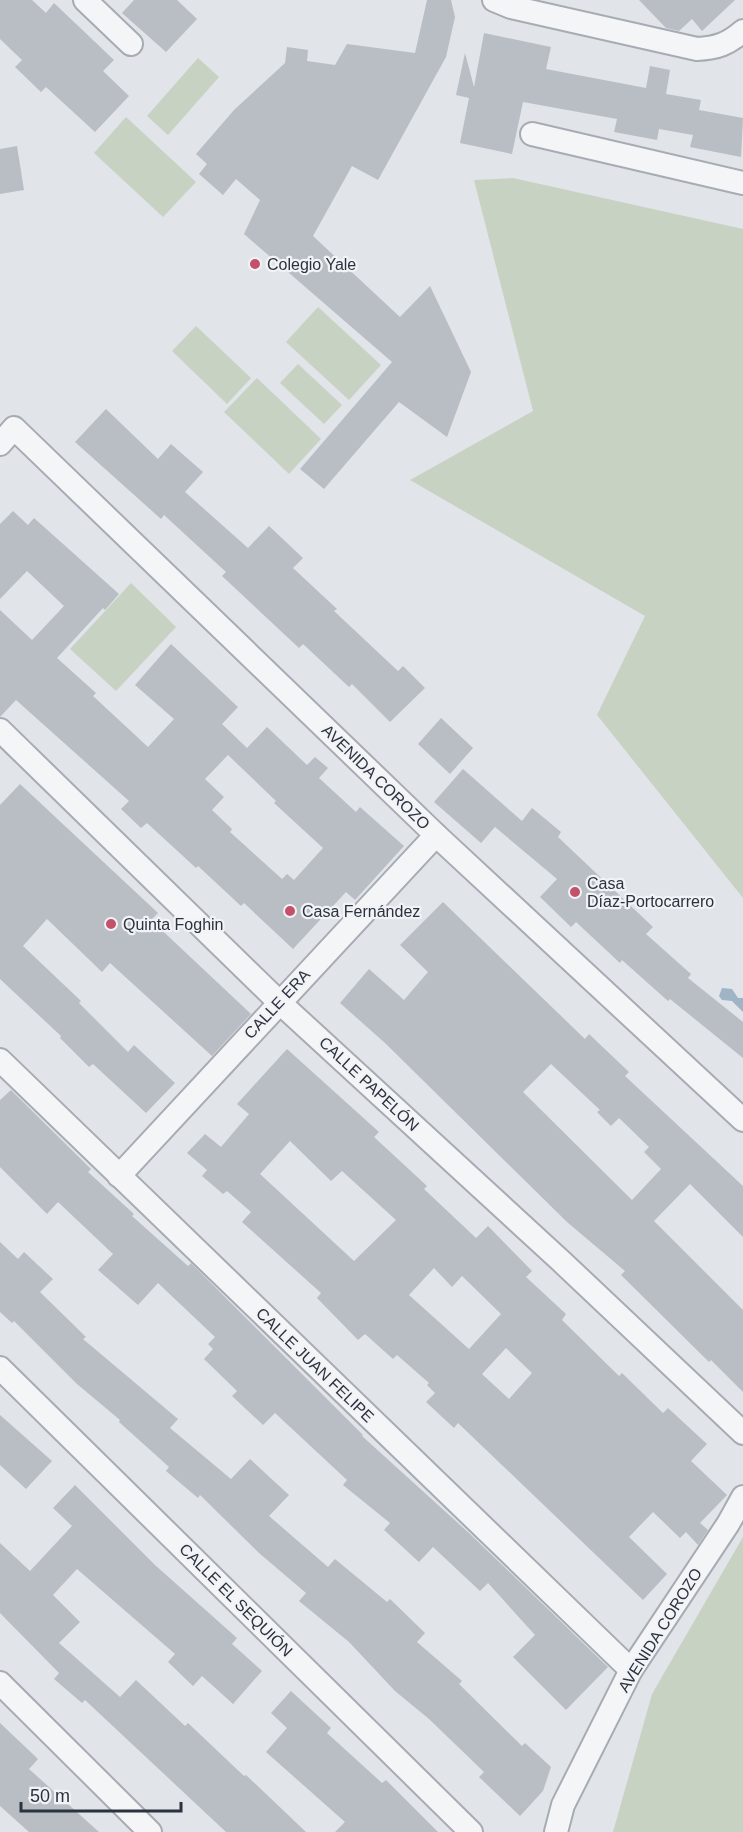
<svg xmlns="http://www.w3.org/2000/svg" width="743" height="1832" font-family="Arial,sans-serif">
<style>
.green{fill:#c8d2c3}
.water{fill:#9fb4c5}
.building{fill:#b9bec5;fill-rule:evenodd}
.lines{fill:none;stroke-linecap:round;stroke-linejoin:round}
.minor-casing{stroke:#a7abb3;stroke-width:26}
.minor{stroke:#f4f5f7;stroke-width:22}
.poi-dot{fill:#c35169;stroke:#f1f3f6;stroke-width:2}
.labels{text-anchor:middle;dominant-baseline:central;stroke-width:4.5;stroke-linejoin:round;paint-order:stroke}
.poi-label{font-size:16px;fill:#2b333f;stroke:#f1f3f6;text-anchor:start}
.street-label{font-size:16px;fill:#2b333f;stroke:#f1f3f6}
</style>
<rect width="100%" height="100%" fill="#e1e4e9"/>
<!-- green -->
<g class="green">
<polygon points="198,58 219,77 168,135 147,116"/>
<polygon points="126,117 196,182 163,217 94,153"/>
<polygon points="513,178 743,229 743,898 597,715 645,616 410,480 533,411 474,180"/>
<polygon points="318,307 381,365 349,400 286,342"/>
<polygon points="196,326 251,378 227,404 172,351"/>
<polygon points="298,364 342,405 324,424 280,383"/>
<polygon points="257,378 321,439 289,474 224,412"/>
<polygon points="131,583 176,627 116,691 70,649"/>
<polygon points="743,1537 743,1832 613,1832 652,1694"/>
</g>
<!-- water -->
<polygon class="water" points="722,988 732,989 738,998 743,998 743,1012 732,1001 722,1000 719,996"/>
<!-- building -->
<g class="building">
<polygon points="0,0 32,0 46,13 54,3 114,60 103,71 129,96 95,132 46,87 41,92 15,67 22,60 0,39"/>
<polygon points="134,0 177,0 197,19 166,52 122,13"/>
<polygon points="427,0 451,0 455,17 446,57 378,180 352,166 313,236 400,317 430,286 471,372 447,437 399,402 324,489 300,469 392,362 244,234 260,200 236,179 223,195 199,174 207,164 196,154 234,110 285,63 287,47 308,50 307,61 335,65 347,44 415,53"/>
<polygon points="639,0 735,0 702,31 692,19 679,31 666,28"/>
<polygon points="484,33 551,47 546,69 646,88 650,66 670,70 666,94 701,100 699,110 743,118 741,157 690,147 693,135 659,129 657,140 614,132 617,119 523,102 512,154 460,143 469,98 456,95 465,53 474,87"/>
<polygon points="17,146 24,190 0,194 0,149"/>
<polygon points="106,409 158,459 171,444 203,472 185,492 248,548 269,526 303,558 293,568 337,609 334,611 398,671 403,666 425,688 390,722 352,684 349,687 303,644 299,648 222,576 226,572 164,515 161,519 75,442"/>
<path d="M13,511L28,525L34,518L119,594L105,610L103,608L57,658L96,693L93,696L148,747L174,719L135,685L171,644L238,707L222,724L247,748L267,727L307,765L315,757L328,768L319,778L356,812L360,807L404,846L355,900L346,892L293,949L244,903L241,906L198,866L196,868L147,823L141,828L121,809L129,801L16,700L0,717V610L32,640L64,606L27,571L0,599V524ZM228,755L276,801L274,803L323,848L294,880L287,874L282,879L230,832L232,829L212,810L224,797L205,779Z"/>
<polygon points="441,718 473,748 450,774 418,744"/>
<polygon points="463,769 522,821 532,808 561,832 558,837 653,927 646,934 691,974 688,978 743,1022 743,1058 670,999 668,1001 622,960 620,963 576,922 571,927 540,897 557,879 495,827 481,843 434,802"/>
<polygon points="20,784 158,913 151,920 251,1014 212,1056 110,963 102,972 47,919 23,946 81,1001 79,1003 128,1052 134,1045 175,1083 146,1113 93,1064 89,1067 60,1038 61,1036 0,979 0,805"/>
<path d="M443,902L585,1039L589,1034L629,1072L625,1076L743,1186V1237L690,1184L654,1221L743,1310V1392L711,1360L709,1362L621,1275L625,1271L567,1222L385,1043L340,1003L369,969L404,1000L428,972L400,945ZM551,1064L600,1110L597,1112L611,1126L619,1118L649,1147L644,1152L661,1169L632,1200L523,1092Z"/>
<path d="M287,1049L379,1132L374,1137L427,1186L424,1189L476,1238L488,1226L532,1271L526,1277L566,1314L562,1320L619,1376L622,1373L663,1413L668,1408L707,1444L691,1461L727,1495L700,1523L708,1530L698,1545L686,1532L680,1538L653,1512L629,1537L667,1574L643,1600L458,1423L454,1428L426,1402L435,1393L427,1385L429,1383L397,1355L393,1359L365,1334L358,1340L317,1298L321,1293L242,1222L251,1212L227,1191L223,1194L202,1176L207,1170L187,1153L205,1134L221,1147L249,1114L237,1104ZM290,1141L331,1181L342,1171L396,1220L354,1261L260,1174ZM434,1268L452,1287L462,1276L501,1314L469,1349L409,1295ZM506,1348L532,1373L509,1399L482,1374Z"/>
<polygon points="11,1090 91,1169 88,1172 134,1214 132,1216 188,1266 191,1263 363,1435 362,1436 469,1533 608,1667 566,1710 513,1657 535,1635 488,1583 480,1591 433,1547 419,1562 384,1530 390,1523 343,1485 347,1480 275,1413 263,1425 232,1396 237,1391 204,1359 213,1349 208,1344 215,1337 158,1283 138,1305 98,1270 113,1254 58,1202 47,1214 0,1167 0,1100"/>
<polygon points="0,1242 18,1259 24,1252 53,1279 40,1292 86,1337 83,1339 178,1419 170,1428 231,1479 250,1459 289,1495 269,1516 328,1567 335,1559 387,1602 390,1599 425,1633 417,1642 462,1681 459,1684 522,1746 525,1743 551,1767 543,1791 520,1816 479,1777 484,1772 429,1719 395,1691 349,1642 299,1601 306,1593 259,1553 200,1495 198,1498 166,1471 169,1467 119,1422 120,1420 77,1384 14,1321 12,1323 0,1312"/>
<polygon points="0,1415 52,1461 26,1489 0,1465"/>
<polygon points="75,1485 155,1565 237,1638 232,1644 262,1671 233,1704 202,1676 193,1686 168,1662 175,1654 77,1569 53,1595 80,1622 59,1643 120,1697 136,1680 185,1726 188,1723 244,1776 246,1775 306,1832 226,1832 85,1700 82,1703 54,1679 59,1673 0,1613 0,1543 30,1571 72,1526 53,1508"/>
<polygon points="291,1691 331,1728 327,1733 382,1783 386,1780 438,1832 335,1832 345,1822 266,1752 287,1728 271,1713"/>
<polygon points="0,1723 38,1759 29,1769 99,1832 29,1832 0,1806"/>
</g>
<g class="lines">
<defs>
<g id="minor">
<polyline points="85,0 131,44"/>
<path d="M494,0L511,7L697,49C717,48 728,44 743,31"/>
<polyline points="532,134 743,183"/>
<polyline points="0,444 14,428 436,835 743,1120"/>
<polyline points="0,730 279,1002 561,1261 743,1433"/>
<polyline points="0,1060 631,1670"/>
<polyline points="119,1176 436,835"/>
<polyline points="0,1368 471,1832"/>
<polyline points="0,1683 150,1832"/>
<polyline points="556,1832 563,1805 631,1670 728,1524 743,1497"/>
</g>
</defs>
<!-- minor casing -->
<use href="#minor" class="minor-casing"/>
<!-- minor -->
<use href="#minor" class="minor"/>
</g>
<!-- markers -->
<g class="poi-dot">
<circle cx="255" cy="264" r="6"/>
<circle cx="575" cy="892" r="6"/>
<circle cx="290" cy="911" r="6"/>
<circle cx="111" cy="924" r="6"/>
</g>
<g class="labels">
<!-- poi labels -->
<g class="poi-label">
<text x="267" y="264">Colegio Yale</text>
<text x="587" y="883">Casa<tspan x="587" dy="18">Díaz-Portocarrero</tspan></text>
<text x="302" y="911">Casa Fernández</text>
<text x="123" y="924">Quinta Foghin</text>
</g>
<!-- street labels -->
<g class="street-label">
<text transform="translate(376 777) rotate(44)">AVENIDA COROZO</text>
<text transform="translate(277 1004) rotate(-47)">CALLE ERA</text>
<text transform="translate(369 1084) rotate(43)">CALLE PAPELÓN</text>
<text transform="translate(315 1365) rotate(44)">CALLE JUAN FELIPE</text>
<text transform="translate(236 1600) rotate(45)">CALLE EL SEQUIÓN</text>
<text transform="translate(660 1630) rotate(-58)">AVENIDA COROZO</text>
</g>
</g>
<!-- scale -->
<path d="M21 1802v9h160v-9" fill="none" stroke="#2b333f" stroke-width="3"/>
<text x="30" y="1802" font-size="18" fill="#2b333f" stroke="#f1f3f6" stroke-width="4.5" paint-order="stroke">50 m</text>
</svg>
